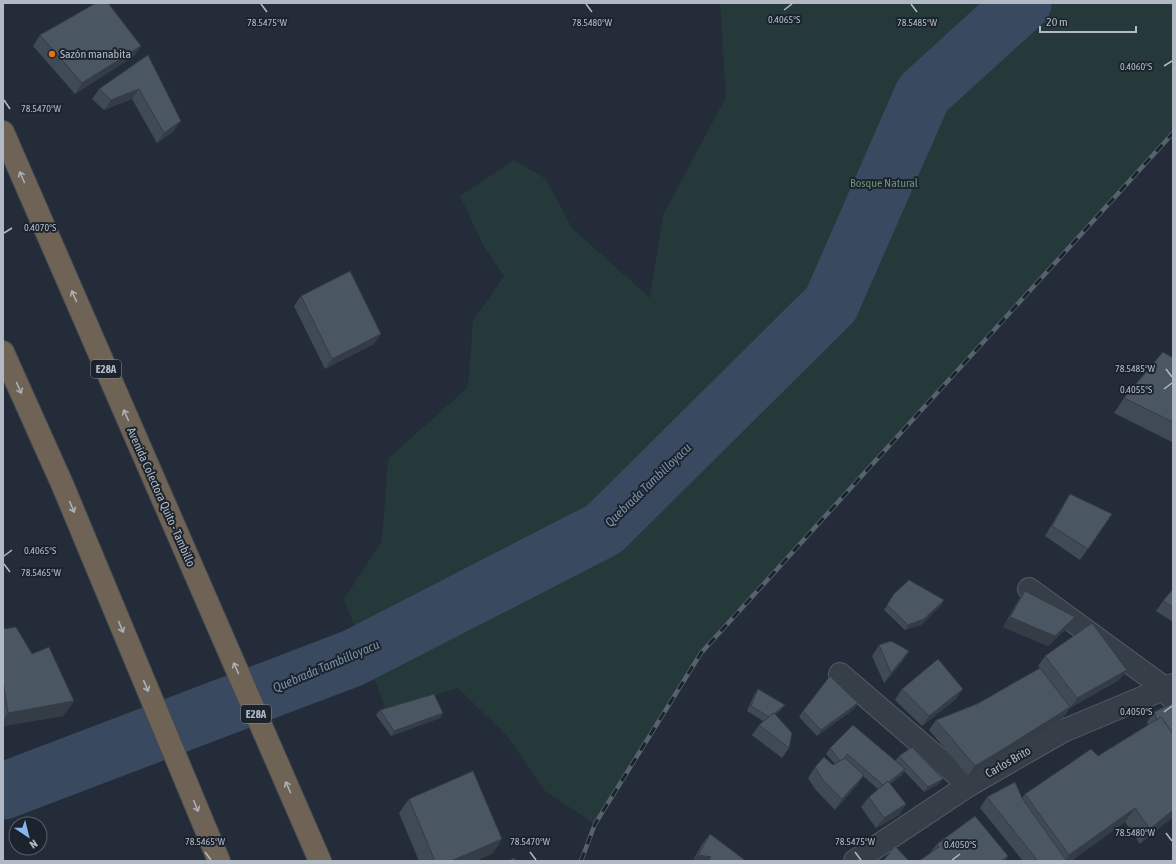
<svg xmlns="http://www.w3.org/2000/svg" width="1176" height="864" font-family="'Asap Condensed',sans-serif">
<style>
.green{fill:#25393a}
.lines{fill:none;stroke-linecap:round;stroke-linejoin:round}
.river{stroke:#394a60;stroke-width:57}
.minor-casing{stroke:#545c66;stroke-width:24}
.highway-casing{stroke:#414953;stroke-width:24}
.minor{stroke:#363e48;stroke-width:22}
.highway{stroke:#6e6354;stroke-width:22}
.rail-casing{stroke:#58626f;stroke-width:4.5}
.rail{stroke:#1b232d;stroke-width:3;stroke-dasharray:9;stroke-linecap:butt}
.wall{fill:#404a55}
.shaded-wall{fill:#343c45}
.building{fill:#4b5663;stroke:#343c45}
.oneway{stroke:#aab0b9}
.ticks{fill:none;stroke:#b1b9c4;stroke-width:1.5}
.food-dot{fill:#e8710a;stroke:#1b232d;stroke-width:1.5}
.labels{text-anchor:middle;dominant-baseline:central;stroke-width:4;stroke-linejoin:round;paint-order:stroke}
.shield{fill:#1b232d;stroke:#848c97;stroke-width:1}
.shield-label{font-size:11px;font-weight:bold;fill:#b1b9c4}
.poi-label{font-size:12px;fill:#b1b9c4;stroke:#1b232d;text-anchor:start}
.park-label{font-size:12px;fill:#6a9372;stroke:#1b232d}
.street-label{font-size:12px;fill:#b1b9c4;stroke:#1b232d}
.water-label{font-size:13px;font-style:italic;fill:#7b90aa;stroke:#1b232d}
.ticks-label{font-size:10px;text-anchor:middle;fill:#b1b9c4;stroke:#1b232d;stroke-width:4;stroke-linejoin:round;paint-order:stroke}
</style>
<rect width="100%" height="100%" fill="#232c38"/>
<!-- green -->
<polygon class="green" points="720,3 1173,3 1173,133 701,653 595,824 545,791 507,736 458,688 386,710 344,599 382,541 388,459 468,387 473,321 504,276 484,247 460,196 514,160 546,179 572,228 650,298 663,215 726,97"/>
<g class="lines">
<!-- river -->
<polyline class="river" points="3,791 353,658 604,529 831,304 923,94 1023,3"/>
<defs>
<g id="minor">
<polyline points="1029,589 1166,689 1172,698"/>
<polyline points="840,674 969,785"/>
<polyline points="855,861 969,785 1063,731 1173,685"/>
</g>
<g id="highway">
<polyline points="3,132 320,861"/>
<polyline points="3,352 63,486 219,861"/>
</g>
</defs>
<!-- minor casing -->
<use href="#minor" class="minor-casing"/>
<!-- highway casing -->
<use href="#highway" class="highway-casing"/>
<!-- minor -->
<use href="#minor" class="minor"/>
<!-- highway -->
<use href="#highway" class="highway"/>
<defs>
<polyline id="rail" points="581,861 595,824 701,653 1173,133"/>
</defs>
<!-- rail casing -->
<use href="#rail" class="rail-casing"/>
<!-- rail -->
<use href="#rail" class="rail"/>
</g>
<!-- wall -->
<g class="wall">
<polygon points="40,35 141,46 134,56 75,94 33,46"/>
<polygon points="148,55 174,131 157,143 132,99 104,110 92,99 99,89"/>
<polygon points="301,296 374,344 325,369 294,306"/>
<polygon points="1173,358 1173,440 1172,442 1114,413 1124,398"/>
<polygon points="1070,494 1112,514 1080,560 1045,536 1063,505"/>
<polygon points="1173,589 1173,622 1156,611 1163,601"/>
<polygon points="1025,591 1075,617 1068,627 1048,646 1003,627 1018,601"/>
<polygon points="894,594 944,600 941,605 921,625 905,630 884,610"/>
<polygon points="3,629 32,654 74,701 63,716 3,726"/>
<polygon points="879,645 909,651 902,662 884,683 872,656"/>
<polygon points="1045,656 1119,680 1070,708 1063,718 998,759 968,776 929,730 936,720 977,704 1040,668 1038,666"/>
<polygon points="758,689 781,710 775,715 789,748 782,758 752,735 759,725 763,721 747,711 754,695"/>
<polygon points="902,689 963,689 956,699 922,726 895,700"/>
<polygon points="1173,703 1173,817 1140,844 1125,822 1071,861 1023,861 980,808 987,797 1022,798 1025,794 1098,756 1148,725 1147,722 1154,712"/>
<polygon points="854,709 817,736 799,717 803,711"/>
<polygon points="380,710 443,713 440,718 391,736 376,715"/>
<polygon points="830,748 895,761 899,756 939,784 924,792 904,771 902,775 890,784 906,804 899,815 876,828 861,807 869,797 878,789 863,776 857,785 835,810 815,789 808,778 815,767 833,765 835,764 826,754"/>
<polygon points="409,799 502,839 492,854 475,861 419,861 399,813"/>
<polygon points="710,834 746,861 693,861 702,844"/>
<polygon points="937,844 1008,856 1005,861 930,853"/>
</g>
<!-- shaded-wall -->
<g class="shaded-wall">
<polygon points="141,46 134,56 75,94 82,83"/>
<polygon points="139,89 132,99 104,110 111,100"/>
<polygon points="181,121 174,131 157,143 164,133"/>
<polygon points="381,334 374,344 325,369 332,359"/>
<polygon points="944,600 941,605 921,625 905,630 908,625"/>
<polygon points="1010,617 1075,617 1068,627 1048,646 1003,627"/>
<polygon points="909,651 902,662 884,683 891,673"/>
<polygon points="1127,670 1119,680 1070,708 1063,718 998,759 968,776 975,766 1070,708 1077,698"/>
<polygon points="963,689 956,699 922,726 929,716"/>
<polygon points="74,701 63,716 3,726 3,720 8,713"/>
<polygon points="858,703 854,709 817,736 821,730"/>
<polygon points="785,705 781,710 766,724 770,718"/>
<polygon points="443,713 440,718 391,736 394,731"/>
<polygon points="905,769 902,775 881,791 884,786"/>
<polygon points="864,775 857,785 835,810 842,799"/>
<polygon points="943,779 939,784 924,792 928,787"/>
<polygon points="906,804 899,815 876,828 884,818"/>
<polygon points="1135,808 1125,822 1071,861 1064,861 1066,860 1069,855"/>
<polygon points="1173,810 1173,817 1140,844 1150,829"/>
<polygon points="502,839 492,854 475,861 451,861"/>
<polygon points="698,855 711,857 708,861 693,861"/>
<polygon points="1008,856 1005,861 1001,861"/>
</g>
<!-- building -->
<g class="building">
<polygon points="96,3 108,3 141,46 82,83 40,35"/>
<polygon points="148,55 181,121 164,133 139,89 111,100 99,89"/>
<polygon points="350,271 381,334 332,359 301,296"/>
<polygon points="1163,352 1173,358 1173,422 1124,398"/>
<polygon points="1070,494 1112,514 1088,549 1052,526"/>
<polygon points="909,580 944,600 924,619 908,625 887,605 894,594"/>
<polygon points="1173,589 1173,607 1163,601"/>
<polygon points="1025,591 1075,617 1055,636 1010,617"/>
<polygon points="1092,623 1127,670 1077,698 1045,656"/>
<polygon points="16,627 32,654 49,647 74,701 8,713 3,680 3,629"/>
<polygon points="891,641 909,651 891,673 879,645"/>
<polygon points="938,659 963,689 929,716 902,689"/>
<polygon points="1040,668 1070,707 1005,748 975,766 936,720 977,704"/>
<polygon points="830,676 858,703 821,730 803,711"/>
<polygon points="758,689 785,705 774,714 774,713 769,717 751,706"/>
<polygon points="434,694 443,713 394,731 380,710"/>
<polygon points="1173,703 1173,734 1161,717 1157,720 1154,712"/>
<polygon points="774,713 792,733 789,748 759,725"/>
<polygon points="1161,717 1173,734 1173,810 1150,829 1135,808 1069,855 1025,794 1091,749 1098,756"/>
<polygon points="853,725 905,769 889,782 888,781 883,785 847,754 845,758 840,761 830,748"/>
<polygon points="912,747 943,779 928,787 899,756"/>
<polygon points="824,757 833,765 845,758 864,775 842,799 822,779 815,767"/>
<polygon points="473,771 502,839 451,861 435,861 409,799"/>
<polygon points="888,781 906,804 884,818 869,797"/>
<polygon points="1015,782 1022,798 1066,860 1064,861 1038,861 987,797"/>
<polygon points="975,816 1008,856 1001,861 919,861 939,847 937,844"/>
<polygon points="710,834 746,861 708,861 711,857 698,855"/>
<polygon points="895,846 909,861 883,861"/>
<polygon points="514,858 516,861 508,861"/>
</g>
<!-- one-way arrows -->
<defs><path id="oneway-shaft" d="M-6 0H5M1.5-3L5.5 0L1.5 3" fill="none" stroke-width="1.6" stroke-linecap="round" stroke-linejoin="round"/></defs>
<g class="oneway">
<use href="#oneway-shaft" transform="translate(22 177) rotate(-114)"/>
<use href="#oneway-shaft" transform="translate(74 296) rotate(-114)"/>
<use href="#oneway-shaft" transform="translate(19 388) rotate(66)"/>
<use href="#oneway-shaft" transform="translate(126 415) rotate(-114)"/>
<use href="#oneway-shaft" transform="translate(72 507) rotate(67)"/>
<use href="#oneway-shaft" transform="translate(121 627) rotate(67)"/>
<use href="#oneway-shaft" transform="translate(236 668) rotate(-114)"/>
<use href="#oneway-shaft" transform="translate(146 686) rotate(67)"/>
<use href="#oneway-shaft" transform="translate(288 787) rotate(-114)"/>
<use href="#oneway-shaft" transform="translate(196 806) rotate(67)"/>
</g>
<!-- ticks -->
<path class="ticks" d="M261,4L267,12M586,4L592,12M911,4L917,12M784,10L792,4M1164,66L1172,61M4,100L10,109M4,233L12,228M1166,369L1172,377M1164,389L1172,383M4,556L12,550M4,564L10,572M1164,712L1172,706M1166,833L1172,841M205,852L211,860M530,852L536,860M855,852L861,860M952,860L960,854"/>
<!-- markers -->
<circle class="food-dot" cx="52" cy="54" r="4"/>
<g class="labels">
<!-- shield labels -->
<g class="shield">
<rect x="91" y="360" width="30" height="18" rx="3"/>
<rect x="241" y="705" width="30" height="18" rx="3"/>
</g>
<g class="shield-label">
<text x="106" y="369">E28A</text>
<text x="256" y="714">E28A</text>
</g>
<!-- poi labels -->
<g class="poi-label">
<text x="60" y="54">Sazón manabita</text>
</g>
<!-- park labels -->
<g class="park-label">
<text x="884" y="183">Bosque Natural</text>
</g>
<!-- street labels -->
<g class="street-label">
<text transform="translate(161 497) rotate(66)">Avenida Colectora Quito - Tambillo</text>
<text transform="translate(1008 762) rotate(-30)">Carlos Brito</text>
</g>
<!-- water labels -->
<g class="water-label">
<text transform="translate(648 485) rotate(-44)">Quebrada Tambilloyacu</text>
<text transform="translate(326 666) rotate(-23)">Quebrada Tambilloyacu</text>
</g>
</g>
<g class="ticks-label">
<text x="784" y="23">0.4065°S</text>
<text x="267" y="26">78.5475°W</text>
<text x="592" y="26">78.5480°W</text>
<text x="917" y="26">78.5485°W</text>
<text x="1136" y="70">0.4060°S</text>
<text x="41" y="112">78.5470°W</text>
<text x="40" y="231">0.4070°S</text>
<text x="1135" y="372">78.5485°W</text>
<text x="1136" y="393">0.4055°S</text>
<text x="40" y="554">0.4065°S</text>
<text x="41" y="576">78.5465°W</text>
<text x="1136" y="715">0.4050°S</text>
<text x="1135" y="836">78.5480°W</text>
<text x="205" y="845">78.5465°W</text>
<text x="530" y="845">78.5470°W</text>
<text x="855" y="845">78.5475°W</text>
<text x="960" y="848">0.4050°S</text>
</g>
<!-- border -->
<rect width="1176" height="864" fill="none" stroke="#b1b9c4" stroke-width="8"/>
<!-- north arrow -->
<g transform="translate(28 836) rotate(145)"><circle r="19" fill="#1b232d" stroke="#575f69"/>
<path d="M0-3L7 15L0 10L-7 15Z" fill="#8ab5f0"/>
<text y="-6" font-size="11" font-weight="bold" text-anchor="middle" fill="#b1b9c4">N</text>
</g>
<!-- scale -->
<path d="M1040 26v6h96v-6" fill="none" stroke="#b1b9c4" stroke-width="2"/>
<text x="1046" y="26" font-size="12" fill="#b1b9c4" stroke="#1b232d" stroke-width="3" paint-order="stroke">20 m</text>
</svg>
